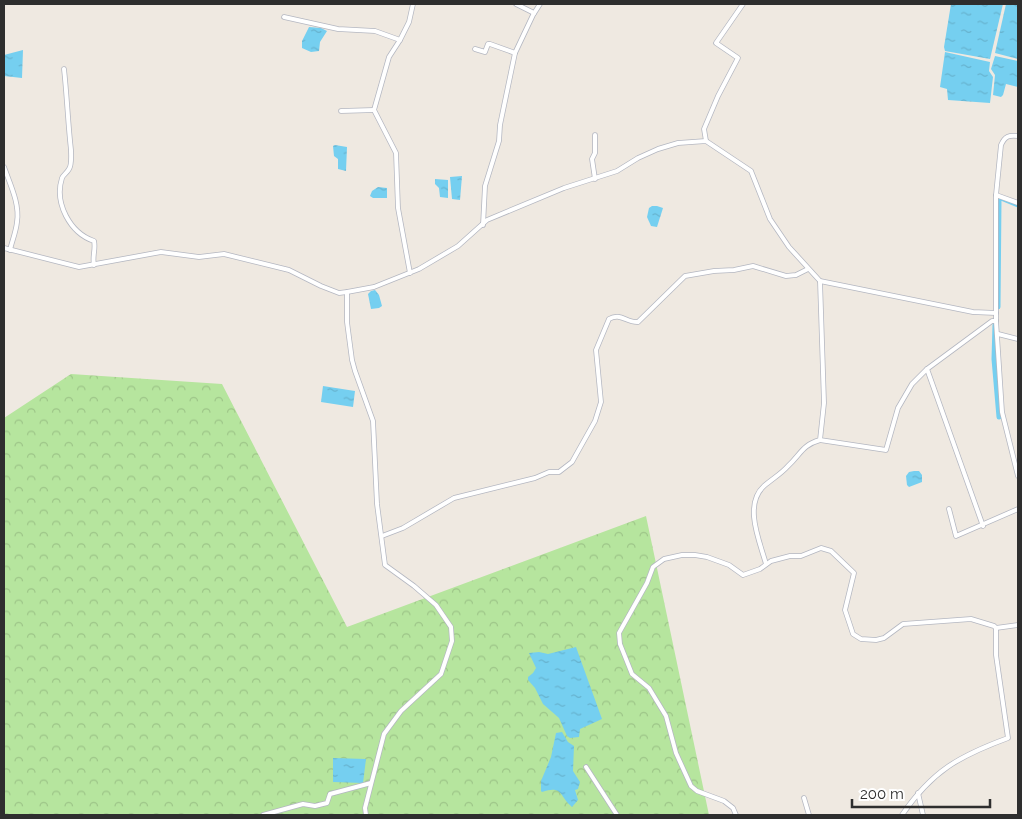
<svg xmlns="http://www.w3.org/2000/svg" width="1022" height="819" font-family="Raleway,sans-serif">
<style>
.forest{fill:url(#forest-crowns)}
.water{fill:url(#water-ripples)}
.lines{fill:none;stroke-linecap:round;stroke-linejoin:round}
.canal{stroke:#75cff0;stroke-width:5}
.street-casing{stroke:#b4b7c1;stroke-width:5.5}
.street{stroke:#fff;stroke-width:4}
</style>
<defs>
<pattern id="forest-crowns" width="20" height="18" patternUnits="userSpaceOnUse" patternTransform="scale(1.25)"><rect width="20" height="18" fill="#b6e59e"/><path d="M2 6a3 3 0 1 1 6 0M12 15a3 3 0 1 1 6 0" fill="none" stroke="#9dc588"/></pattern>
<pattern id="water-ripples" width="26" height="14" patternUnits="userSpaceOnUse" patternTransform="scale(1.25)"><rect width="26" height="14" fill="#75cff0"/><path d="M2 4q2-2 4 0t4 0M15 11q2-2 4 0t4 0" fill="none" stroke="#66b2ce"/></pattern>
</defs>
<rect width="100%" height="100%" fill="#efe9e1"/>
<!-- forest -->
<polygon class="forest" points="71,374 222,384 347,627 646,516 709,815 4,815 4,418"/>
<!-- water -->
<g class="water">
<polygon points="951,4 1003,4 990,59 945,51 944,47"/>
<polygon points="1006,4 1018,4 1018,59 995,53"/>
<polygon points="309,27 321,28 327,31 320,42 319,51 311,52 302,48 302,41"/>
<polygon points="23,50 22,78 4,76 4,55"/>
<polygon points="945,52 990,62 989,71 993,77 990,103 948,100 947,89 940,87"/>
<polygon points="995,56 1018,61 1018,87 1006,84 1003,95 1001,97 993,95 995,75 991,69"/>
<polygon points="335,145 347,147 346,171 338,169 338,159 334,156 333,146"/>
<polygon points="462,176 460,200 452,199 450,177"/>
<polygon points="435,179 448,180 448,198 440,197 439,188 435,184"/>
<polygon points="378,187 387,188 387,198 373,198 370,196 372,191"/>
<polygon points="652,206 657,206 663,208 657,227 651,226 647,217 649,208"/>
<polygon points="375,290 379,295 382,306 379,308 371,309 368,294 371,291"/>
<polygon points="323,386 355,391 353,407 321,402"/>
<polygon points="914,471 919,471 922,475 922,482 909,487 907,485 906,476 909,472"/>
<polygon points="576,647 602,719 580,729 579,737 570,738 567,736 559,718 543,704 535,688 528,680 528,677 533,673 536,668 529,653 539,652 548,654"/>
<path d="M562,732L568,742L574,746L573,771L580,782L578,789L575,790L578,800L572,807C559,796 563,785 542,792L541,791V781L551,757L556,733Z"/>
<polygon points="333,758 366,759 363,783 333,782"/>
</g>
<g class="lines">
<!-- canal -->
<g class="canal">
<polyline points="998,307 999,200 1001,198 1018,205"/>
<polyline points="995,325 994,359 999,417"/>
</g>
<defs>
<g id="street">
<polyline points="516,4 534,13"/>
<polyline points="284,17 338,29 375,31 400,40"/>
<polyline points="475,49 485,52 488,44 490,44 515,53"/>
<path d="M64,69C67,96 68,124 71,150C71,156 72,165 69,169C67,173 63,175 62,178C54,203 70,233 94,241C96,249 92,256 94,265"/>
<polyline points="341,111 374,110"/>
<polyline points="595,135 595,153 592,159 595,179"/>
<path d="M1018,136C1009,135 1005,136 1001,145L996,195V321L1002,412L1018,476"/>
<polyline points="706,141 704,129 718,96 738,58 716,43 743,4"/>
<path d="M4,167C10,184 20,204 17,222C16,232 12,241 10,250"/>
<polyline points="996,195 1018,203"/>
<polyline points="483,225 485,186 499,141 500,125 515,53 533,15 540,4"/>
<polyline points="4,248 79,267 161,252 199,257 224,254 289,270 321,286 339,293 347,292 374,287 419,269 458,246 487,220 564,188 617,171 638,158 658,149 678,143 706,141 751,171 770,219 789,247 820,281 973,312 996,313"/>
<polyline points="410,273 398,208 396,153 374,110 389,57 400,40 409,22 413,4"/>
<polyline points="347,292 347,322 352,360 355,371 373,421 377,504 385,565 414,586 436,605 451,627 452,641 441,674 401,711 384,734 365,808 366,815"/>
<polyline points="998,334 1018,339"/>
<polyline points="820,440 886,450 898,408 912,384 927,369"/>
<polyline points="949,509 956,536 1018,509"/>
<polyline points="983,526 927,369 992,321 996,321"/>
<path d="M382,536L403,528L454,498L535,478L549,472H559L572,462L595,421L601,402L596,350L609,319C620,312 627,323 638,322L685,276L714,271L734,270L753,266L786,276L796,275L808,269"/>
<path d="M766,564C760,542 743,505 764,486C772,479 781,474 788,466C801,454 802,445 820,440L824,403L820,281"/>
<polyline points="996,628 1018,625"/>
<polyline points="586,767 617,815"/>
<polyline points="918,793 923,815"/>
<polyline points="804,798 809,815"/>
<polyline points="263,815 303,804 315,806 327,803 330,794 371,783"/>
<path d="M736,815L733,808L724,801L697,791L691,786L676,753L666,716L649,688L632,674L620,644L619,633L647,583L653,567L664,559L682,555H695L707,557L729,565L743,575L760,569L771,561L790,556H801L821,548L831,551L854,573L845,610L853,634L861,639L876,640L884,638L903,624L971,619L994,626L996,628V655L1008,738C959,756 932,771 902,815"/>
</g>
</defs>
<!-- street casing -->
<use href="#street" class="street-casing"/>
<!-- street -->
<use href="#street" class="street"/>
</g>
<!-- border -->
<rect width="1022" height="819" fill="none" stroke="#2e2e2e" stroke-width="10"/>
<!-- scale -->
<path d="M852 799v8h138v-8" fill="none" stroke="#2e2e2e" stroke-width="2.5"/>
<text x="860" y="799" font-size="15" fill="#2e2e2e" stroke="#ffffff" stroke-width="4" paint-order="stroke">200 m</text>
</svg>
